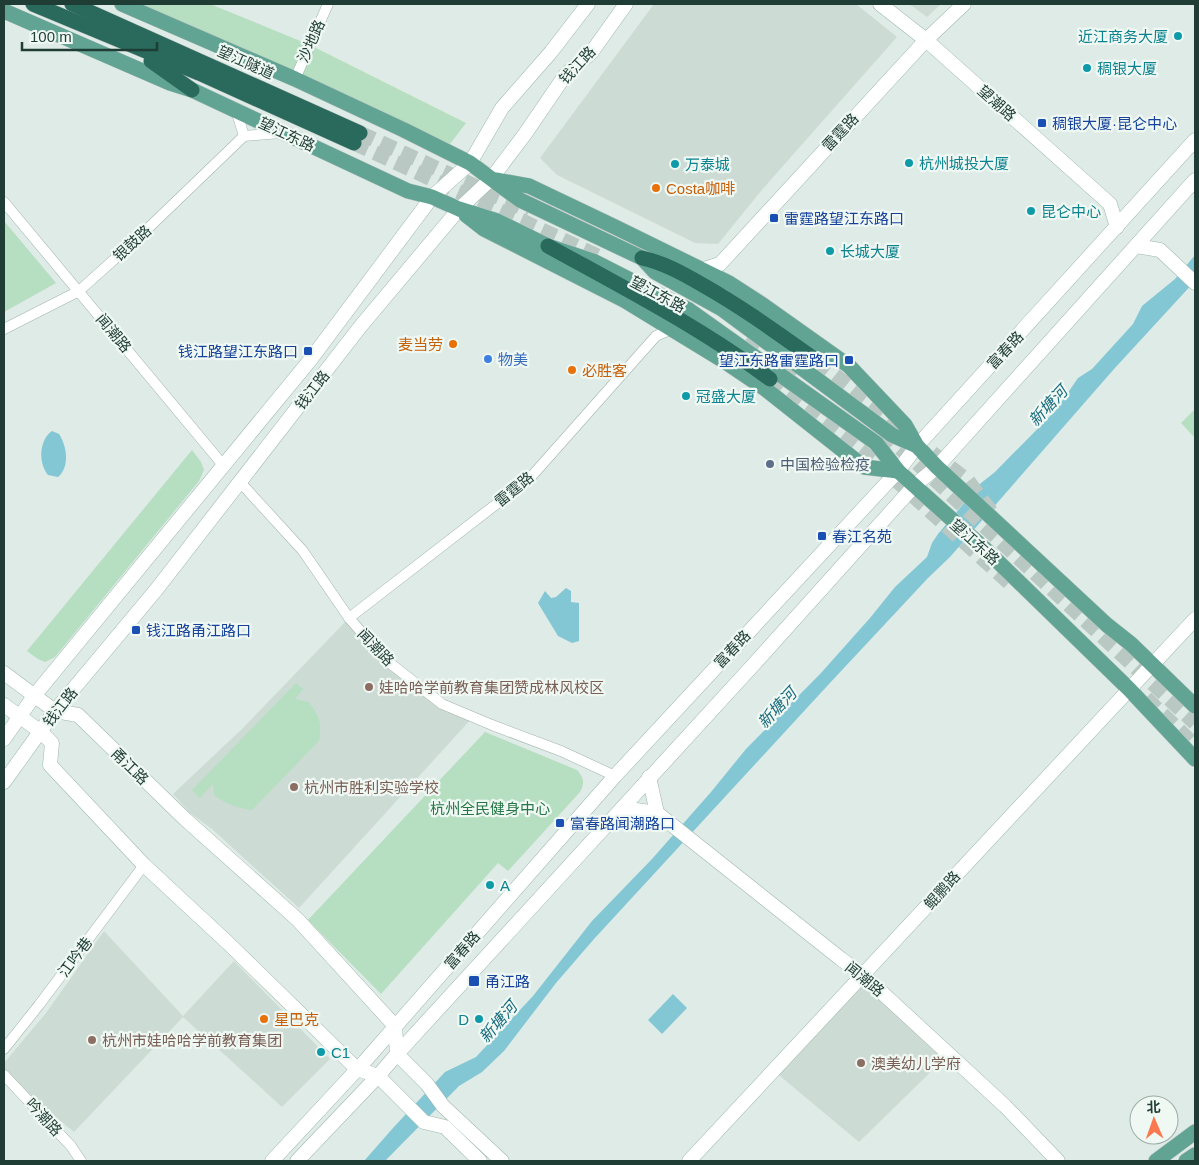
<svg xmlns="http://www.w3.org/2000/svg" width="1199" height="1165" font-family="Helvetica,'Noto Sans SC',sans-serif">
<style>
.built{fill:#cddbd5}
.green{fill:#b6dec1}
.water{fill:#83c7d5}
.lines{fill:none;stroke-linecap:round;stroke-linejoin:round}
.highway-tunnel{stroke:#b9c8c3;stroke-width:15;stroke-dasharray:15 8;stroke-linecap:butt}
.street-casing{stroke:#a2b3ad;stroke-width:11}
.secondary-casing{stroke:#9db8ae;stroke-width:15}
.primary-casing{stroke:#bcc5c2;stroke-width:16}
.highway-casing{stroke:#bcc5c2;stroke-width:16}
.street{stroke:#fff;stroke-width:10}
.secondary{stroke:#fff;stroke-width:14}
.primary{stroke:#61a493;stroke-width:15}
.highway{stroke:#296a5d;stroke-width:15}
.culture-dot{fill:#0f9aa8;stroke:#f0f8f4;stroke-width:2}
.transit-dot{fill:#1a4fb4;stroke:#f0f8f4;stroke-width:2}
.food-dot{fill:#e8710a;stroke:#f0f8f4;stroke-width:2}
.shop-dot{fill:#3f7fe0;stroke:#f0f8f4;stroke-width:2}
.service-dot{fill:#5c6f8a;stroke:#f0f8f4;stroke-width:2}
.education-dot{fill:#8d6e63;stroke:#f0f8f4;stroke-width:2}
.labels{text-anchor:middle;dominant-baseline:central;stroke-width:4.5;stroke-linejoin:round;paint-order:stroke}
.culture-label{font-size:15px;fill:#0d838f;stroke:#f0f8f4;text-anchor:start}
.street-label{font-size:15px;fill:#1f3d35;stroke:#f0f8f4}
.transit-label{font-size:15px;fill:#164399;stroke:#f0f8f4;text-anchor:start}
.food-label{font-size:15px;fill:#c56008;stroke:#f0f8f4;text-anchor:start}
.shop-label{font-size:15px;fill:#366cbe;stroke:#f0f8f4;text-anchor:start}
.service-label{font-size:15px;fill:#4e5e75;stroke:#f0f8f4;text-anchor:start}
.education-label{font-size:15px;fill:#785e54;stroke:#f0f8f4;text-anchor:start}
.park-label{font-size:15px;fill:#277646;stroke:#f0f8f4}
.water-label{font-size:16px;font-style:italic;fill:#166a7c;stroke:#f0f8f4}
</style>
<rect width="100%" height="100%" fill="#dfebe6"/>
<!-- built -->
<g class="built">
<polygon points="654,4 856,4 897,37 761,191 718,244 695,243 557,175 540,158"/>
<polygon points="909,4 941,4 927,17"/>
<polygon points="349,618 386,660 442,704 473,717 299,908 212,829 190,813 173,794 244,727"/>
<polygon points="104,931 183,1016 234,961 330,1059 282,1107 183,1017 74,1132 4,1075 4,1063 46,1013"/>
<polygon points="864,976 949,1054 859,1142 774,1071"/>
</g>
<!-- green -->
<g class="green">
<polygon points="136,4 210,4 310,45 466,123 450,144 298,72"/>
<polygon points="4,221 56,283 4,312"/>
<polygon points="1195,409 1195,438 1181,423"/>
<polygon points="192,450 201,462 204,470 199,481 55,657 45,662 38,659 27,651"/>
<path d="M296,683L303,689L295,699L309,702C320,717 322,723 319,741L252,810C237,808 226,804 214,795L213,784L200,798L192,790Z"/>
<path d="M485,732L577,770C584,778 585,783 580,792L508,871L498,863L381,994L308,920Z"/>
</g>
<!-- water -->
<g class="water">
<polygon points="1195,255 1195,281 1114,369 950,557 928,578 829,684 594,939 556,983 504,1051 482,1072 459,1086 385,1161 364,1161 393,1128 445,1072 476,1057 533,996 592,921 652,859 711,792 746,749 821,673 870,618 895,587 927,557 932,543 938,534 981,483 995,472 1056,410 1078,378 1092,369 1133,324 1142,306 1175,279"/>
<path d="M52,431L59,434C67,446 70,467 58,477L48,475C38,463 39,440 52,431Z"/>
<polygon points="566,588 571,591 571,602 579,603 579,641 572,643 558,636 538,603 545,591 551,598 556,597"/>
<polygon points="673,994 687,1008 662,1034 648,1020"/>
</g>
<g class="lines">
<!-- highway-tunnel -->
<g class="highway-tunnel">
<polyline points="360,133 529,211"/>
<polyline points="354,143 602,258"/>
<polyline points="745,341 775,362 795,378"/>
<polyline points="817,361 902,429"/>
<polyline points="770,379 860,450 897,481 1013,586"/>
<polyline points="883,433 915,461 1195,723"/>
<polyline points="932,453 968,481 991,512"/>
<polyline points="1146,698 1195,746"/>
</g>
<defs>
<g id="street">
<polyline points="295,79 328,4"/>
<polyline points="236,110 244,136"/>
<polyline points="4,202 223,465"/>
<polyline points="4,329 79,291 139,237 244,136 280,133"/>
<polyline points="240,482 303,551 349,618 386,660 442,704 492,725 561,751 615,776"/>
<polyline points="349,618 530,478 656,336 672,329"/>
<polyline points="4,1049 39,1005 144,865"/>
<polyline points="4,1075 71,1146 81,1161"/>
</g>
<g id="secondary">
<polyline points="880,4 926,40 1110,204 1117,227"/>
<polyline points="1136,246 1160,250 1195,283"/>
<polyline points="701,270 720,264 926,40 964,4"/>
<polyline points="4,673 55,711 78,715 185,819 298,920 395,1026 397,1054 427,1084 443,1106 502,1161"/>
<polyline points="4,705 41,732 52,743 50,765 144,865 228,943 357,1069 378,1076 424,1122 445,1127 480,1161"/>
<polyline points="4,739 34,696 311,359 432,197 470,163 502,108 551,52 588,4"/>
<polyline points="649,777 657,813"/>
<polyline points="4,782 55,711 156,590 360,327 459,209 491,179 525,134 566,74 591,53 626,4"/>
<polyline points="622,808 657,813 841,959 864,976 1005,1106 1058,1161"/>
<polyline points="272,1161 365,1061 615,776 898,471 917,446 1195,140"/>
<polyline points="297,1161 378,1076 397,1054 755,663 915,485 937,467 1195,180"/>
<polyline points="689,1161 1195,619"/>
</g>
<g id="primary">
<polyline points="122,4 295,79 404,130 470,163 520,200 642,258 655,272 722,309 892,435 917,446"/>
<polyline points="4,11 170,83 192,90 408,191 432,197 459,209 497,221 548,246 593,261 689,310 876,443 898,471 986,550 1129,689 1195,759"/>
<polyline points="496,180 529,186 615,227 729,283 763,305 849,366 905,425 917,446 937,467 1107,625 1131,644 1195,706"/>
<polyline points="466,215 484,229 624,300 724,361 764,388 864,467 898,471"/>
<polyline points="1156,1161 1195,1132"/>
<polyline points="1186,1161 1195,1155"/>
</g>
<g id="highway">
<polyline points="33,4 199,73 354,143"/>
<polyline points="72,4 360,133"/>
<polyline points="151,61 192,90"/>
<path d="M548,246C624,288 700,327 770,379"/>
<path d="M642,258C664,263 682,273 701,284C742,307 779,334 817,361"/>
</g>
</defs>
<!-- street casing -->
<use href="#street" class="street-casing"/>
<!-- secondary casing -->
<use href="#secondary" class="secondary-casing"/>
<!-- primary casing -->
<use href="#primary" class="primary-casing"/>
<!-- highway casing -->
<use href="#highway" class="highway-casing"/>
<!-- street -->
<use href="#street" class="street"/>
<!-- secondary -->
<use href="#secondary" class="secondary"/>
<!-- primary -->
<use href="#primary" class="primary"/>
<!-- highway -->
<use href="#highway" class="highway"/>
</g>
<!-- markers -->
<g class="culture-dot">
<circle cx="1178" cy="36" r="5"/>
<circle cx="1087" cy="68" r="5"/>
<circle cx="909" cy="163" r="5"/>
<circle cx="675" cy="164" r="5"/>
<circle cx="1031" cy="211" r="5"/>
<circle cx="830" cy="251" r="5"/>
<circle cx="686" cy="396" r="5"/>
<circle cx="490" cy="885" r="5"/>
<circle cx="479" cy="1019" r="5"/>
<circle cx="321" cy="1052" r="5"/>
</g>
<g class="transit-dot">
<rect x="1037" y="118" width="10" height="10" rx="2.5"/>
<rect x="769" y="213" width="10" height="10" rx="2.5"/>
<rect x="303" y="346" width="10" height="10" rx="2.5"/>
<rect x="844" y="355" width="10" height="10" rx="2.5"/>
<rect x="817" y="531" width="10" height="10" rx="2.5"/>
<rect x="131" y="625" width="10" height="10" rx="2.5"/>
<rect x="555" y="818" width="10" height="10" rx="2.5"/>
<rect x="468" y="975" width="12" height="12" rx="2.5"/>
</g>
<g class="food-dot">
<circle cx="656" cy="188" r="5"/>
<circle cx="453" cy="344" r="5"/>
<circle cx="572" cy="370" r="5"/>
<circle cx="264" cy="1019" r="5"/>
</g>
<circle class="shop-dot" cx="488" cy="359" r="5"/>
<circle class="service-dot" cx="770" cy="464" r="5"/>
<g class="education-dot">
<circle cx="369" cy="687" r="5"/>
<circle cx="294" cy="787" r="5"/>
<circle cx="92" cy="1040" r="5"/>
<circle cx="861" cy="1063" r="5"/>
</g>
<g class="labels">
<!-- culture labels -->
<g class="culture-label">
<text x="1168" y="36" text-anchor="end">近江商务大厦</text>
<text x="1097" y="68">稠银大厦</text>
<text x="919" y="163">杭州城投大厦</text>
<text x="685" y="164">万泰城</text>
<text x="1041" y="211">昆仑中心</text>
<text x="840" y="251">长城大厦</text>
<text x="696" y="396">冠盛大厦</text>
<text x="500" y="885">A</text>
<text x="469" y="1019" text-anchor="end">D</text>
<text x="331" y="1052">C1</text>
</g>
<!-- street labels -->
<g class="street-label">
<text transform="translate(311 41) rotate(-66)">沙地路</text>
<text transform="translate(246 62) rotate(24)">望江隧道</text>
<text transform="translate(577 65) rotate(-47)">钱江路</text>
<text transform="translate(997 103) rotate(42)">望潮路</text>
<text transform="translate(840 132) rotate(-47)">雷霆路</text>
<text transform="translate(287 134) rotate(25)">望江东路</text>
<text transform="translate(132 243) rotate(-42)">银鼓路</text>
<text transform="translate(658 294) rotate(28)">望江东路</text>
<text transform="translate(114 333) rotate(50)">闻潮路</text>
<text transform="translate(1005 350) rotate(-47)">富春路</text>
<text transform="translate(312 390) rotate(-52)">钱江路</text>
<text transform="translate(514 489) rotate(-39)">雷霆路</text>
<text transform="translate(975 542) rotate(42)">望江东路</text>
<text transform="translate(376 647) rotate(46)">闻潮路</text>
<text transform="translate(732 649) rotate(-47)">富春路</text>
<text transform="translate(60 707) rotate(-52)">钱江路</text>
<text transform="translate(130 766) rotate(44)">甬江路</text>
<text transform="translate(942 890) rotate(-48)">鲲鹏路</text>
<text transform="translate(462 950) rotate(-49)">富春路</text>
<text transform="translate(75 957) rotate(-53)">江吟巷</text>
<text transform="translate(865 979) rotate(39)">闻潮路</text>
<text transform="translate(44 1117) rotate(47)">吟潮路</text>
</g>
<!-- transit labels -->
<g class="transit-label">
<text x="1052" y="123">稠银大厦·昆仑中心</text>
<text x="784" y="218">雷霆路望江东路口</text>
<text x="298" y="351" text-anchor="end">钱江路望江东路口</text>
<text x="839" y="360" text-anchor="end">望江东路雷霆路口</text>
<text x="832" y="536">春江名苑</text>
<text x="146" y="630">钱江路甬江路口</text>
<text x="570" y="823">富春路闻潮路口</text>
<text x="485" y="981">甬江路</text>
</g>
<!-- food labels -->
<g class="food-label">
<text x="666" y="188">Costa咖啡</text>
<text x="443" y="344" text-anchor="end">麦当劳</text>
<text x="582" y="370">必胜客</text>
<text x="274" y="1019">星巴克</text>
</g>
<!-- shop labels -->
<g class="shop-label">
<text x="498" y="359">物美</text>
</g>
<!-- service labels -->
<g class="service-label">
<text x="780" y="464">中国检验检疫</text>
</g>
<!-- education labels -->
<g class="education-label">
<text x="379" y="687">娃哈哈学前教育集团赞成林风校区</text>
<text x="304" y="787">杭州市胜利实验学校</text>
<text x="102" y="1040">杭州市娃哈哈学前教育集团</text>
<text x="871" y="1063">澳美幼儿学府</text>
</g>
<!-- park labels -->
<g class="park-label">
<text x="490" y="808">杭州全民健身中心</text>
</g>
<!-- water labels -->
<g class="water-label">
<text transform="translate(1048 406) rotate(-47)">新塘河</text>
<text transform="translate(777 708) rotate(-47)">新塘河</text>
<text transform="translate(498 1022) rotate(-49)">新塘河</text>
</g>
</g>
<!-- border -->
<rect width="1199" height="1165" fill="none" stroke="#1f3d35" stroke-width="10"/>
<!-- north arrow -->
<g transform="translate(1154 1120) rotate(358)"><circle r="24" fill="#f0f8f4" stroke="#9cada8"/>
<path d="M0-4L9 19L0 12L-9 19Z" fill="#fb794e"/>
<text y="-8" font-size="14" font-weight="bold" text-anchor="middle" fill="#1f3d35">北</text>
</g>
<!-- scale -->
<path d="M22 42v8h135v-8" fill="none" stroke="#1f3d35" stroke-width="2.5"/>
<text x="30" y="42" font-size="15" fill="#1f3d35" stroke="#f0f8f4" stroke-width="4" paint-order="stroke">100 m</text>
</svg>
